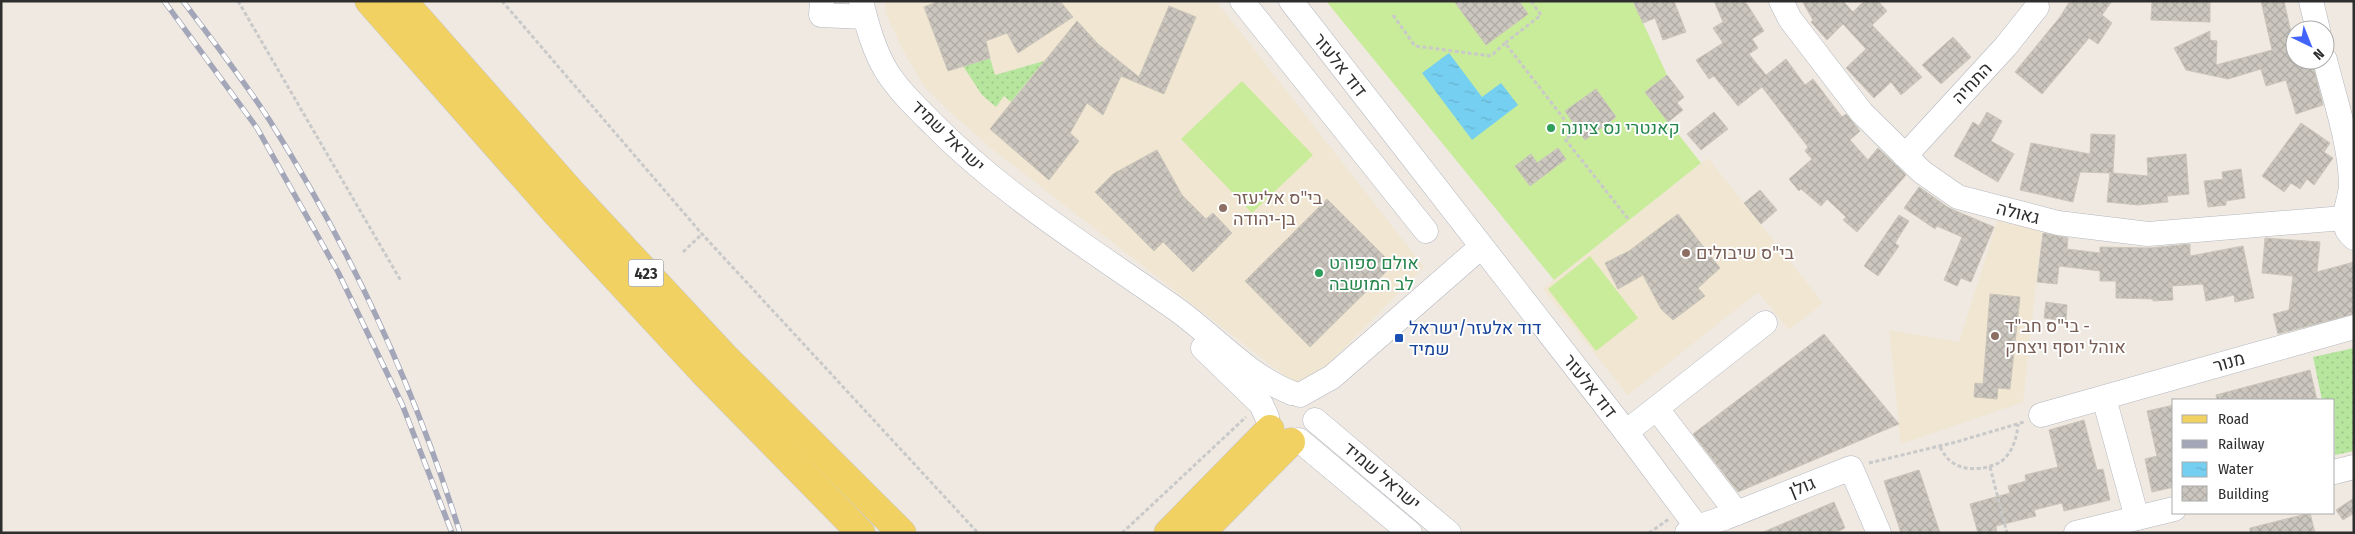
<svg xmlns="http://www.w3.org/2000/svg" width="2355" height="534" font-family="'Fira Sans Condensed',Heebo,sans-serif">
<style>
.education{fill:#f0e6d1}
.grass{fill:url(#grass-dots)}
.pitch{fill:#c9ec9a}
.water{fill:url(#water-ripples)}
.building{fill:url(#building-cross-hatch);stroke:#cbc5ba}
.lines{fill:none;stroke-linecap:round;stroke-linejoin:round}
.minor-casing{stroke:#b4b7c1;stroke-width:25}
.major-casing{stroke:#c9c9c9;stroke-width:29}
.path{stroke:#c9c9c9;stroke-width:3;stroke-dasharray:4 2.5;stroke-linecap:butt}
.minor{stroke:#fff;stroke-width:24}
.major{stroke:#f2d163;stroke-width:28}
.rail-casing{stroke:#a3a6b8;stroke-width:5.5}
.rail{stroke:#fff;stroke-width:4;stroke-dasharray:11;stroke-linecap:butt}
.leisure-dot{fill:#2e9e5b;stroke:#fff;stroke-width:2}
.education-dot{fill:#8d6e63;stroke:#fff;stroke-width:2}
.transit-dot{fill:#1a4fb4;stroke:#fff;stroke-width:2}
.labels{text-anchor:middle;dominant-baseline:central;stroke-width:4;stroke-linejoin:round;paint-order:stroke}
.shield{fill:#fff;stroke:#6d6d6d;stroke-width:1}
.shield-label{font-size:16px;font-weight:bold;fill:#2e2e2e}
.street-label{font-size:18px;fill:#2e2e2e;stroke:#fff}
.leisure-label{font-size:18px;fill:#27864d;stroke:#fff;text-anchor:start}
.education-label{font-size:18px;fill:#785e54;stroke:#fff;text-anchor:start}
.transit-label{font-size:18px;fill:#164399;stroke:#fff;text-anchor:start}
</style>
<defs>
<pattern id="grass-dots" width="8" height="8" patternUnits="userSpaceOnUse" patternTransform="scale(1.25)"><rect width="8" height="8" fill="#b6e59e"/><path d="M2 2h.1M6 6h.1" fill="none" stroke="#9dc588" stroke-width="1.8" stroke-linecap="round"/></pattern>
<pattern id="water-ripples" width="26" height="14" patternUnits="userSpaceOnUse" patternTransform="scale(1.25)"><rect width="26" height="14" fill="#75cff0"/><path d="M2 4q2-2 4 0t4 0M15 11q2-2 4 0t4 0" fill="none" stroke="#66b2ce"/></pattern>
<pattern id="building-cross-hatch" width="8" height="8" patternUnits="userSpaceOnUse" patternTransform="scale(1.25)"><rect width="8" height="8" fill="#cbc7bf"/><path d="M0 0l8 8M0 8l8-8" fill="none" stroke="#afaba4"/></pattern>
</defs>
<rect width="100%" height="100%" fill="#efe9e1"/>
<!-- education -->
<g class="education">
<polygon points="884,1 1216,1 1424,267 1303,390 992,149 947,109 924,86 903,50 887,16"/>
<polygon points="1708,158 1823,303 1789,330 1758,292 1628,395 1543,289"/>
<polygon points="1998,219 2042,230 2023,402 1901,444 1889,330 1959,342"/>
</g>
<!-- grass -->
<g class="grass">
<polygon points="990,58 995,75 1044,61 1011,102 1004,96 996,107 982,95 963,66"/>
<polygon points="2354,348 2354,451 2335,455 2334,400 2322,400 2313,357"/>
</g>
<!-- pitch -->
<g class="pitch">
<polygon points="1326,1 1633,1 1667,75 1645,92 1701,163 1554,280"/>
<polygon points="1242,81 1313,155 1252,213 1181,139"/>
<polygon points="1590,256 1638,318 1596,351 1548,289"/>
</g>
<!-- water -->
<polygon class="water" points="1449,53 1482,97 1501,83 1518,105 1472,140 1422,73"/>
<!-- building -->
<g class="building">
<polygon points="939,1 1060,1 1073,17 1018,53 1007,33 986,41 990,58 948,71 924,7"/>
<polygon points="1454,1 1519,1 1528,14 1486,45"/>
<polygon points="1633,1 1674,1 1686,32 1663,40 1655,18 1643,23"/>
<polygon points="1714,1 1745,1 1764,31 1752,39 1758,48 1749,54 1766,75 1786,59 1805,85 1813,79 1842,117 1846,114 1860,131 1850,140 1868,160 1878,148 1906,175 1857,232 1843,220 1846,217 1827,199 1821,206 1801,189 1799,191 1789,179 1812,159 1805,151 1808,147 1762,87 1738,106 1714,76 1709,79 1696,60 1723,43 1713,28 1723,22"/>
<polygon points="1802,1 1843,1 1853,12 1864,1 1878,1 1887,11 1872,25 1922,77 1901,95 1891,82 1874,98 1846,68 1866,49 1843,24 1827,40 1811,22 1813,20"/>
<polygon points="2070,1 2112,1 2102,15 2112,23 2098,44 2089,38 2042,94 2015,72 2060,17"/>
<polygon points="2152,1 2210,1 2210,22 2151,20"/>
<polygon points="2261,1 2284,1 2295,50 2295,60 2312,60 2323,105 2296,114 2286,80 2266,86 2261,69 2228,79 2186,70 2174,48 2210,31 2210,40 2217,41 2216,65 2272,50"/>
<polygon points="1169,6 1196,17 1164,94 1121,76 1103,115 1087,103 1070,133 1079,141 1049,180 990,129 1077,21 1098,44 1139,77"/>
<polygon points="1953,37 1971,57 1941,84 1922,65"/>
<polygon points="1667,75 1684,97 1677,103 1683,110 1668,122 1645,92"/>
<polygon points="1596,89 1616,117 1585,140 1565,111"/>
<polygon points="1714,112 1728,129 1701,150 1687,134"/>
<polygon points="1987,112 2002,121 1991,141 2014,154 1998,182 1954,156 1973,122 1979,126"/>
<polygon points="2301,123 2330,143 2324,152 2333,158 2314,185 2307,179 2300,189 2291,183 2284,192 2262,176"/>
<polygon points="2091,134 2115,135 2113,173 2148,176 2147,158 2186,154 2189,194 2167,196 2168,202 2138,205 2107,202 2110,173 2080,172 2073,202 2020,190 2031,143 2090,154"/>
<polygon points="1558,148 1566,159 1530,186 1515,166 1531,154 1537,163"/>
<polygon points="1157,150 1182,195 1206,219 1213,213 1232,233 1193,272 1163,242 1154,251 1095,192 1113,174"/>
<polygon points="2241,169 2245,198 2226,201 2226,205 2208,207 2204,181 2223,179 2222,172"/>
<polygon points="1919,187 1949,208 1994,227 1971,282 1961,278 1957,286 1944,280 1962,237 1937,226 1935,229 1904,208"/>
<polygon points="1760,190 1777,210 1761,224 1744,203"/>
<polygon points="1327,199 1393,265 1310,347 1245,281"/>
<polygon points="1678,214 1720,268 1698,288 1705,296 1673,320 1661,309 1643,275 1618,289 1605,263 1629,251"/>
<polygon points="1899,215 1909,221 1895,243 1899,246 1878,276 1864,266"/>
<polygon points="2043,233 2068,238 2067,249 2100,253 2100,247 2150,248 2190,244 2190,256 2243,246 2254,298 2235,302 2234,295 2206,301 2203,284 2172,286 2173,300 2153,301 2153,299 2116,298 2116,281 2100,281 2100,271 2059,266 2057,284 2037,282"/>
<polygon points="2265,238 2320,242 2317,272 2354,262 2354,314 2278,334 2273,314 2289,310 2293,276 2262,273"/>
<polygon points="1990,294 2020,297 2010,389 1998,388 1997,399 1974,397 1975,383 1983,384"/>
<polygon points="2046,302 2067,305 2066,321 2044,318"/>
<polygon points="1824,334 1899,424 1738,492 1693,434"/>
<polygon points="2310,370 2317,400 2217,400 2216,395"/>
<polygon points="2174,405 2174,487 2152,492 2145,459 2157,456 2147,411"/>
<polygon points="2084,420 2097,470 2103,469 2110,500 2064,511 2062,503 2034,510 2036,516 1996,526 1997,533 1978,533 1970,504 2010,493 2008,486 2026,481 2025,475 2058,467 2049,430"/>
<polygon points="1919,470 1940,533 1901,533 1884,481"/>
<polygon points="2354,498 2354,513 2343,520 2336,510"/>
<polygon points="1834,502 1845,528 1835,533 1761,533"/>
<polygon points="2310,513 2315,533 2250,533 2250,528"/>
</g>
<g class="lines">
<defs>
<g id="minor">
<polyline points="822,1 821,15 865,17"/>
<path d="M861,1C867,25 874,51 887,72C900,92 918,109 935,126C1007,198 1094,251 1176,309C1215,337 1248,376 1292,393"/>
<polyline points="1242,1 1426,231"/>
<polyline points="1291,1 1626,432 1697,527"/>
<polyline points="1781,1 1790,19 1862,113 1922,172 1958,197 2058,223 2148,234 2344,218"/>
<polyline points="2311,1 2318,30"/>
<path d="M2325,60C2335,100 2350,143 2351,184C2351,204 2335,223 2354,238"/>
<polyline points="1905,156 2006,46 2037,7"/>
<polyline points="1203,348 1261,404 1267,417"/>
<polyline points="1300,395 1332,377 1481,247"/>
<polyline points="2104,398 2137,518"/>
<polyline points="1657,409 1737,513"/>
<polyline points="2041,415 2354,327"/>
<polyline points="1315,420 1449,533"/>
<polyline points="1626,432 1765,323"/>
<polyline points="1299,440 1410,533"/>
<polyline points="2334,472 2354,467"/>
<polyline points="1687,533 1697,527 1724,518 1851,468 1879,533"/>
<polyline points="2076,533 2174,509"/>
</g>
<g id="major">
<polyline points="369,1 555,212 705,374 861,533"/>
<polyline points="403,1 574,195 724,356 902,533"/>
<polyline points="1168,533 1270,429"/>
<polyline points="1201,533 1291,442"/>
</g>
</defs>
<!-- minor casing -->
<use href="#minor" class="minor-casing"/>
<!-- major casing -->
<use href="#major" class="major-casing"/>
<!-- path -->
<g class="path">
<polyline points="238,1 401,281"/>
<polyline points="502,1 702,234 978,533"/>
<polyline points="1531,1 1541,15 1505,43 1575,133 1565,139 1629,220"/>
<polyline points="1393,15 1415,46 1491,56 1505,43"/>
<polyline points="683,252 702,234"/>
<path d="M1940,447C1944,454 1947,460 1955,464C1967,472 1992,469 2003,460C2013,451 2017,437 2018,424"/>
<polyline points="1869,463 1956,442 2024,422"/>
<polyline points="1990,467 2007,533"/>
<polyline points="1122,533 1246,417"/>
<polyline points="1649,533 1669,519"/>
</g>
<!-- minor -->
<use href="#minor" class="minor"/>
<!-- major -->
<use href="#major" class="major"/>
<defs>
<g id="rail">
<polyline points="164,1 257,128 338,272 402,404 452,533"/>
<path d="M183,1C212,40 243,79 270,121C350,248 415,389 460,533"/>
</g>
</defs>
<!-- rail casing -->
<use href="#rail" class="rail-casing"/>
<!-- rail -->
<use href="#rail" class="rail"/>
</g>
<!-- markers -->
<g class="leisure-dot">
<circle cx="1551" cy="128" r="5"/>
<circle cx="1319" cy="273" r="5"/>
</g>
<g class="education-dot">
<circle cx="1223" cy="208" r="5"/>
<circle cx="1686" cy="253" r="5"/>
<circle cx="1995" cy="336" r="5"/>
</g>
<rect class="transit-dot" x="1394" y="333" width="10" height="10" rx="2.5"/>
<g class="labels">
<!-- shield labels -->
<rect class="shield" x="628.5" y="259.5" width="35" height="27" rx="4"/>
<g class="shield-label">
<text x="646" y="273">423</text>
</g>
<!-- street labels -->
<g class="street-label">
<text transform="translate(1340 65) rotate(52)">דוד אלעזר</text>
<text transform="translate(1972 83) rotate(-47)">התחיה</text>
<text transform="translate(948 136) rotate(44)">ישראל שמיד</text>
<text transform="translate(2018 213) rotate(14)">גאולה</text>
<text transform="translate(2229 362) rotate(-16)">מנור</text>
<text transform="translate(1590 386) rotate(52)">דוד אלעזר</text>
<text transform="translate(1382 476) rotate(40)">ישראל שמיד</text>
<text transform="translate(1802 487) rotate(-22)">גולן</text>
</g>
<!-- leisure labels -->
<g class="leisure-label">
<text x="1561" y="128">קאנטרי נס ציונה</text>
<text x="1329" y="263">אולם ספורט<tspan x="1329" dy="21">לב המושבה</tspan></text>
</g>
<!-- education labels -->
<g class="education-label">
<text x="1233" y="198">בי"ס אליעזר<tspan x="1233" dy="21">בן-יהודה</tspan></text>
<text x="1696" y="253">בי"ס שיבולים</text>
<text x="2005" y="326">בי"ס חב"ד -<tspan x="2005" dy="21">אוהל יוסף ויצחק</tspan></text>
</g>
<!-- transit labels -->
<g class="transit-label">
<text x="1409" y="328">דוד אלעזר/ישראל<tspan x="1409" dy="21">שמיד</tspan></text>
</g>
</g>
<!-- border -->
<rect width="2355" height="534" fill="none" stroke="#2e2e2e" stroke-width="5"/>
<!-- legend -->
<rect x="2172" y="399" width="162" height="115" fill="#ffffff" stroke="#ababab"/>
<rect x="2182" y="415" width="25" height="8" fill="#f2d163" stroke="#ababab"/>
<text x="2218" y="424" font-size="15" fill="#2e2e2e">Road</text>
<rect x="2182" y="440" width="25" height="8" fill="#a3a6b8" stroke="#ababab"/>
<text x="2218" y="449" font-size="15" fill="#2e2e2e">Railway</text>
<rect x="2182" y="462" width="25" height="15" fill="url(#water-ripples)" stroke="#ababab"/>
<text x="2218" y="474" font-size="15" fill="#2e2e2e">Water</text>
<rect x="2182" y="486" width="25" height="15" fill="url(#building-cross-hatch)" stroke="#ababab"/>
<text x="2218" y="499" font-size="15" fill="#2e2e2e">Building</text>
<!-- north arrow -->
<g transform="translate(2310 45) rotate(137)"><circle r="24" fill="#ffffff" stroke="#ababab"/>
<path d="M0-4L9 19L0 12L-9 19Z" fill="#4264fb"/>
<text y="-8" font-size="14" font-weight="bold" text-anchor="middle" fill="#2e2e2e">N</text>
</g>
</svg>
